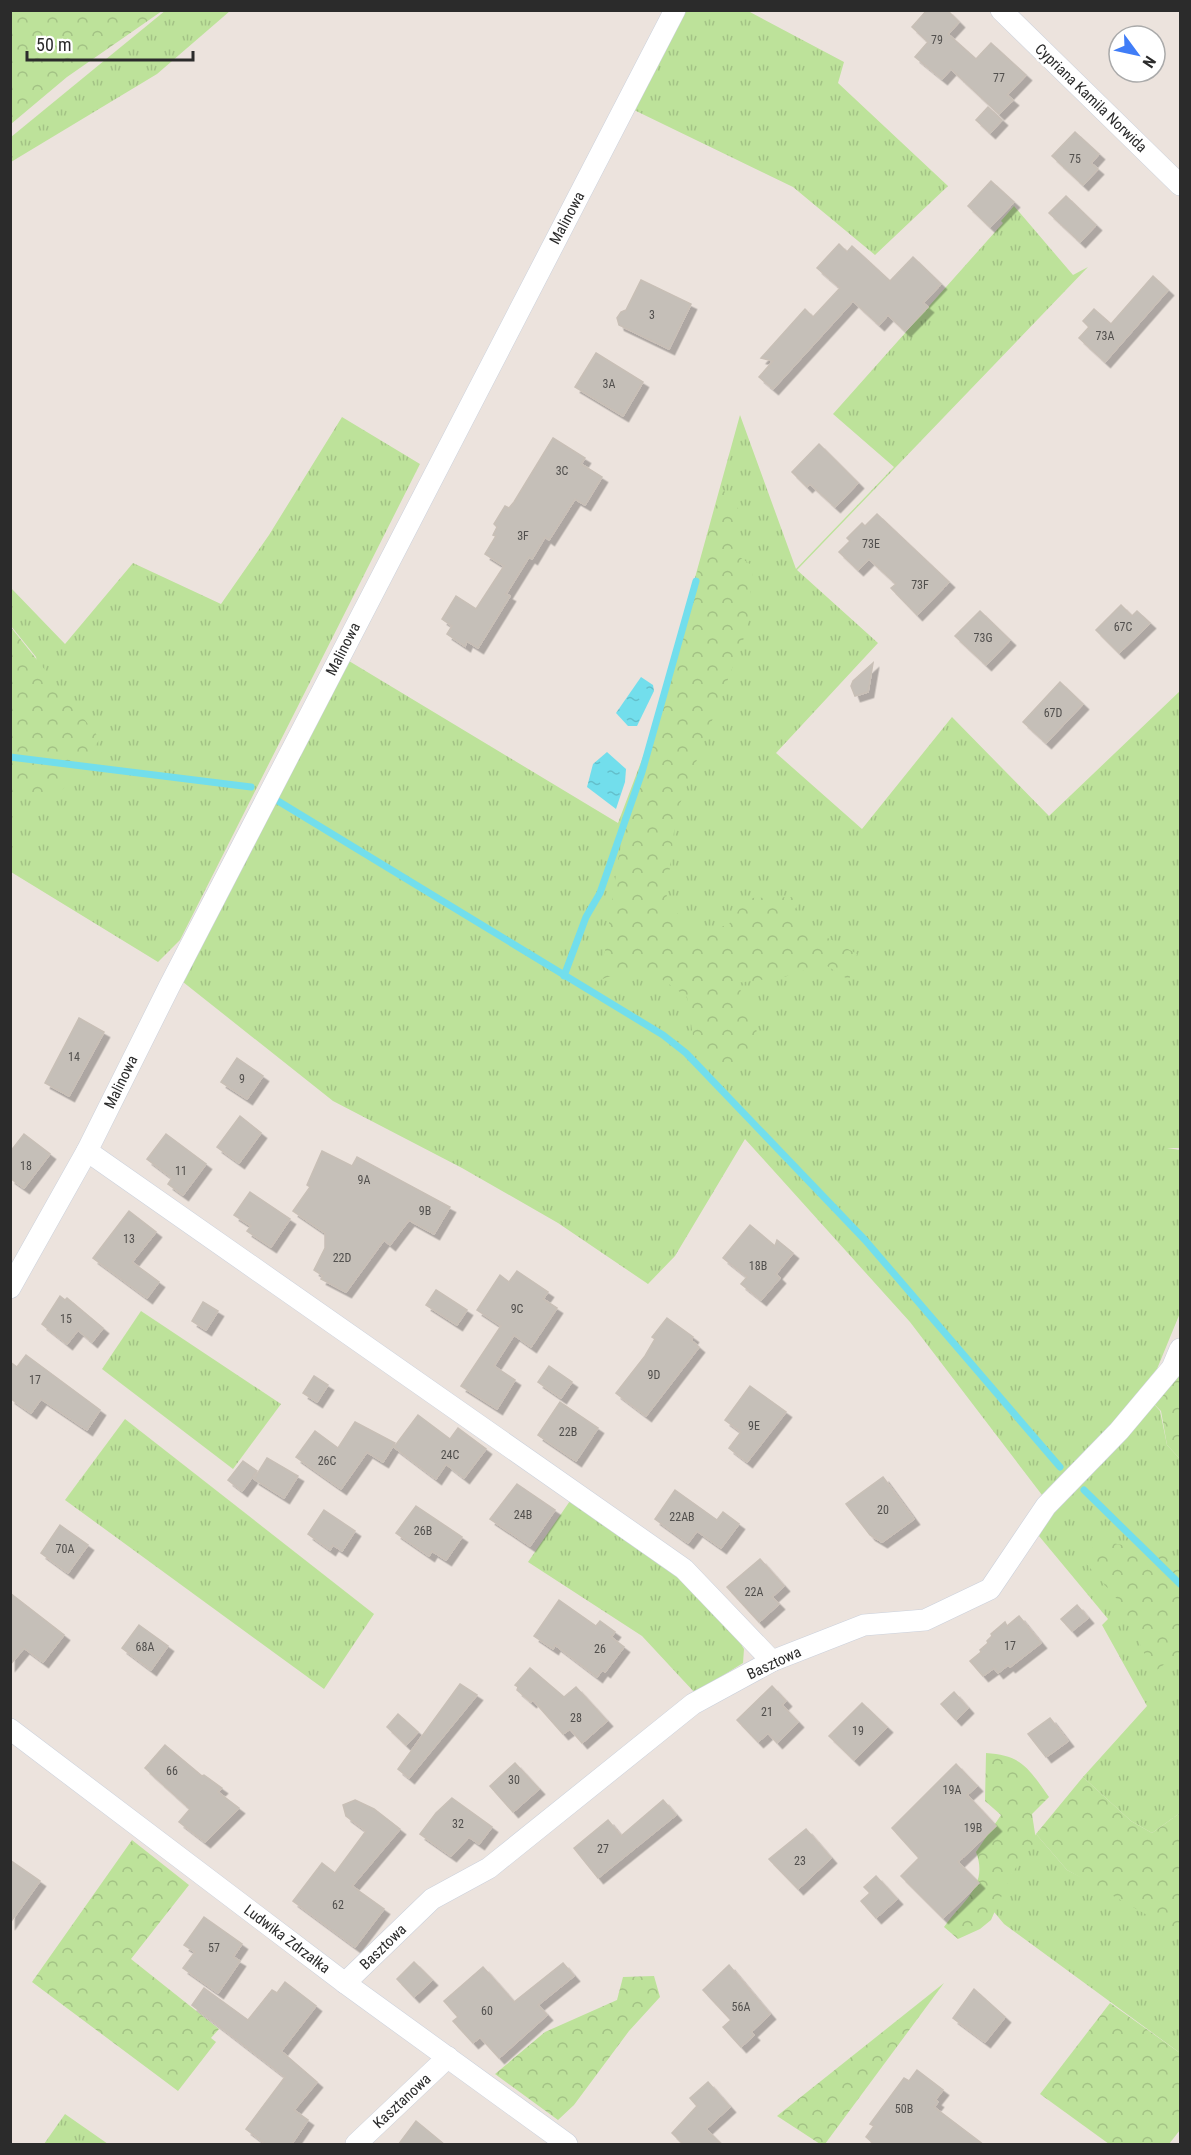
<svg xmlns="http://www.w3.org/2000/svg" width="1191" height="2155" font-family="'Roboto Condensed',sans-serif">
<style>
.grass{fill:url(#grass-tufts)}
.forest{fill:url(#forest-crowns)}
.water{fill:url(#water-ripples)}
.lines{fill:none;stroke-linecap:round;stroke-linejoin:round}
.stream{stroke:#72deec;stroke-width:7}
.building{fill:#c5bfb8;stroke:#c8bfb6;stroke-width:1.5;filter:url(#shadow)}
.minor-casing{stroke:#cbd1dc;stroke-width:22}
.minor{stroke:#fff;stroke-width:21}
.labels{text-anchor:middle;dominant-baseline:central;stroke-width:5;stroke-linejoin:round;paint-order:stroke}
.number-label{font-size:12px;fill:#52504e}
.street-label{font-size:15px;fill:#2b2b2b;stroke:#fff}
</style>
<defs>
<pattern id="grass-tufts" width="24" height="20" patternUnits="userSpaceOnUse" patternTransform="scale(1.5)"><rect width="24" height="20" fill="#bde29a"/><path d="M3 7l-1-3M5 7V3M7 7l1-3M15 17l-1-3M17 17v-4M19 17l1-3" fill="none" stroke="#a3c285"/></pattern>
<pattern id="forest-crowns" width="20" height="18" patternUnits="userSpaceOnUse" patternTransform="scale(1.5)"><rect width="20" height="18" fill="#bde29a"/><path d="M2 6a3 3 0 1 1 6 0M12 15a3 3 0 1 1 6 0" fill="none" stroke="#a3c285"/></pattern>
<pattern id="water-ripples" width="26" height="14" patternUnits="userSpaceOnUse" patternTransform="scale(1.5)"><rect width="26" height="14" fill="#72deec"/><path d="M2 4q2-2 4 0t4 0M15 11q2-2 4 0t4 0" fill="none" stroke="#63bfcb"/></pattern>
<filter id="shadow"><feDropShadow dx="5.5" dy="5.5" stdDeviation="0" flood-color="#0004"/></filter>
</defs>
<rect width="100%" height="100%" fill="#ece3dd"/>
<!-- grass -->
<g class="grass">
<polygon points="166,10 230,11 157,74 11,162 11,137"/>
<polygon points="683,11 748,11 844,62 838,83 948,186 875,255 793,187 634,110"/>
<polygon points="1014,206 1073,275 1088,267 797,570 878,643 776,753 862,829 952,717 1049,816 1180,691 1180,1148 1167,1148 1180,1150 1180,1313 1157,1369 1074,1469 1042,1495 910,1322 745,1139 675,1256 648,1284 558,1223 462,1168 333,1101 183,982 349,661 618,823 652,733 740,415 796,569 894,467 833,414 1003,223 1001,221"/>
<polygon points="342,417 420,464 180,940 158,962 11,872 10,793 60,792 36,657 11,626 11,588 65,644 133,563 221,604 269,535"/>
<polygon points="141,1311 281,1404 233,1469 102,1369"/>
<polygon points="1153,1403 1160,1411 1167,1445 1180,1459 1180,1813 1152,1833 1131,1821 1083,1777 1147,1706 1102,1625 1108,1619 1039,1536 1052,1512"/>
<polygon points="125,1419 374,1614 324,1689 65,1500"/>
<polygon points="572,1498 670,1568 733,1632 744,1649 743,1663 695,1693 642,1636 528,1562"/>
<polygon points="1036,1834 1067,1870 1180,1928 1180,2053 1004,1924 990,1907"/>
<polygon points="65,2114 108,2144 44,2144"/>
</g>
<!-- forest -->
<g class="forest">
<polygon points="11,10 162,10 162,11 67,77 11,124"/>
<polygon points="721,487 740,511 732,552 753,566 747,630 676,814 666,902 699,935 729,924 747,898 802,897 794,911 815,931 857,954 849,980 824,964 784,977 736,983 752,1009 759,1043 723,1077 694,1043 687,997 642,965 594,982 605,951 618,860 636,779 656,720"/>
<polygon points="10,626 100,739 60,793 11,793"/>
<polygon points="1180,1363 1180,1459 1167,1445 1161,1411 1153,1403"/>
<polygon points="1107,1542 1169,1554 1180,1566 1180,1652 1153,1673 1123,1606 1078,1554"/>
<path d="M986,1753C1022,1755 1029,1769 1049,1797L1032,1814L1036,1840L1012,1873L991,1920L980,1929L958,1939L944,1927C962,1901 989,1886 976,1852L1001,1815L985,1801Z"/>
<polygon points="1083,1777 1131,1821 1152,1833 1180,1813 1180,1930 1156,1920 1067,1870 1036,1834"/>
<polygon points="132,1840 189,1885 131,1959 219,2029 211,2038 216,2042 178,2091 32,1982"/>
<polygon points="654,1976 660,1997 629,2031 574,2105 558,2120 495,2074 545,2032 617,2000 623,1977"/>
<polygon points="944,1983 825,2144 820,2144 777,2116"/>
<polygon points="1110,2003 1180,2053 1180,2130 1169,2144 1109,2144 1040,2094"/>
</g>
<!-- water -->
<g class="water">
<polygon points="641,677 653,685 654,691 637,726 628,726 616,713"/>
<polygon points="607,752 626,769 625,782 616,809 587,787 593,764"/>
</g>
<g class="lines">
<!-- stream -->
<g class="stream">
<polyline points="10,757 251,787"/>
<polyline points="278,801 663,1035 686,1053 865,1240 1060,1467"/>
<polyline points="564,976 586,917 600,893 642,772 696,581"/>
<polyline points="1084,1490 1180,1584"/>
</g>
</g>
<!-- building -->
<g class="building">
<polygon points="927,10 947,10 959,22 948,34 976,59 991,43 1026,75 1007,95 1013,100 999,114 951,69 942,79 915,57 928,42 912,27"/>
<polygon points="988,107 1002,120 990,133 976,120"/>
<polygon points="1075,132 1099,154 1091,163 1098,169 1083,185 1052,156"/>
<polygon points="991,181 1014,202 990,227 968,206"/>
<polygon points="1066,196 1096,225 1080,242 1049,213"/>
<polygon points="839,244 847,252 852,246 890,281 913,257 941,284 923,303 928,307 905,331 888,315 879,325 853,301 773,389 759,377 773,361 761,358 805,309 813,317 840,288 817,268"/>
<polygon points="1153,276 1168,290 1105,362 1079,338 1089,327 1083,321 1094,309 1111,324"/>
<polygon points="641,280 691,304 669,349 619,325 617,318 621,312 626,310"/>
<polygon points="596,353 643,382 623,416 575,387"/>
<polygon points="553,438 585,458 581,464 602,477 585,505 575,499 549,540 545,537 532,559 529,557 506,594 510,596 478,648 467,641 465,646 447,634 452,626 442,619 456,596 476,609 504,566 485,554 496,536 493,535 497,527 494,524 505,506 509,508 514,502"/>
<polygon points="819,444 858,483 835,507 810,484 807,487 792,472"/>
<polygon points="877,514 949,582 917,615 891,588 896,584 869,559 858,570 839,552 850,541 847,538 862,523 865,526"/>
<polygon points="1121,605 1132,616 1137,611 1150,623 1119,653 1096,630"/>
<polygon points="980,611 1010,640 986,665 955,636"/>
<polygon points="873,663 868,692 855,696 851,686 853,681"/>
<polygon points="1060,682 1083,704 1046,743 1023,722"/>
<polygon points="79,1018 104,1032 69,1096 45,1083"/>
<polygon points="237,1058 263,1076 247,1099 221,1082"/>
<polygon points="240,1116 261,1133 239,1163 217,1147"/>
<polygon points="24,1134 50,1154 24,1188 10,1178 10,1152"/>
<polygon points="166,1134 206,1164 183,1195 168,1184 172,1178 147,1159"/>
<polygon points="322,1151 352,1166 357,1157 450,1207 434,1234 409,1220 390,1245 384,1240 346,1292 321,1279 323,1276 314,1270 325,1248 325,1233 293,1211 310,1187 307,1185"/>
<polygon points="250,1192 290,1219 271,1247 247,1231 251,1226 234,1215"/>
<polygon points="129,1211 156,1232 132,1262 159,1282 147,1298 93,1258"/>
<polygon points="750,1225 775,1246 777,1240 793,1253 776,1274 780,1278 761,1300 741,1284 747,1277 723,1258"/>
<polygon points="517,1271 548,1292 543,1299 557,1308 531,1347 514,1335 494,1366 515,1380 497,1409 461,1386 501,1326 477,1310 500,1275 509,1282"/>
<polygon points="436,1290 467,1310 457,1325 426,1305"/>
<polygon points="60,1296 65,1300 67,1298 103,1328 92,1342 78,1330 67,1344 42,1324"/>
<polygon points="203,1302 218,1311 206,1330 192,1321"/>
<polygon points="667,1318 693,1337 691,1340 699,1347 646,1416 616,1393 645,1356 655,1339 652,1337"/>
<polygon points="26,1355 100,1410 87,1430 41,1399 31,1413 10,1398 10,1362 17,1367"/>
<polygon points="549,1366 572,1382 561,1398 538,1382"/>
<polygon points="314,1376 328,1385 317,1402 303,1393"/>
<polygon points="750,1386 786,1412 747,1462 729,1448 741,1432 725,1420"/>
<polygon points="560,1402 598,1428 576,1461 538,1435"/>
<polygon points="418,1415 450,1439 458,1428 486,1449 464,1478 446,1464 436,1479 394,1447"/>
<polygon points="355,1422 395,1443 383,1462 367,1452 341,1489 296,1457 315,1431 338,1448"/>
<polygon points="267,1458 298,1476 284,1498 254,1479"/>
<polygon points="243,1461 257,1471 242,1491 228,1480"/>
<polygon points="883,1477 914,1519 882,1542 870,1535 846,1504"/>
<polygon points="517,1484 555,1510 530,1546 490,1519"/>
<polygon points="675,1490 717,1520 723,1512 739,1524 721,1548 697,1531 688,1543 655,1519"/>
<polygon points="416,1506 462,1537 446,1560 432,1551 429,1556 396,1533"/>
<polygon points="324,1510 355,1531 342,1551 333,1545 330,1550 308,1534"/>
<polygon points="60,1525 88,1545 68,1573 41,1553"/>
<polygon points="760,1559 784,1586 772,1597 779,1604 759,1622 727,1587"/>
<polygon points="10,1593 64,1635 43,1662 24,1648 10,1665"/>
<polygon points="559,1600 596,1626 600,1621 615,1632 611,1637 624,1647 605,1672 602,1670 597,1677 555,1645 553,1649 534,1636"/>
<polygon points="1077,1605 1088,1618 1072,1631 1061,1619"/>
<polygon points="1019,1616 1041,1643 1010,1667 1008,1665 998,1673 994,1668 983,1676 970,1661 981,1652 980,1650 988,1643 987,1641 992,1636 991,1634 1005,1622 1007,1626"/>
<polygon points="139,1625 168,1646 151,1670 122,1648"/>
<polygon points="530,1668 564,1697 576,1687 607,1721 582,1743 570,1729 563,1734 533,1700 531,1702 517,1690 518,1687 515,1685"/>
<polygon points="460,1684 477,1695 409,1778 398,1769"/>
<polygon points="772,1686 786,1701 782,1705 798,1722 777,1743 768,1733 758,1742 737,1720"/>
<polygon points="954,1692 968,1708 956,1720 941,1704"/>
<polygon points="862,1703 887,1727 854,1760 829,1736"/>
<polygon points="398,1714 418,1732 406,1745 387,1727"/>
<polygon points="1050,1718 1068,1741 1046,1757 1028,1734"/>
<polygon points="165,1745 202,1776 204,1775 222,1788 218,1792 239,1808 205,1842 179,1822 190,1809 145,1768"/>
<polygon points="515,1763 539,1789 513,1812 490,1786"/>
<polygon points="956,1764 977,1786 967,1795 996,1826 958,1862 979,1883 943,1918 901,1876 919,1858 892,1828"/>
<polygon points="452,1798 492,1827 479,1844 469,1837 451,1856 420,1834 436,1813"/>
<polygon points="355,1800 374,1809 400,1829 352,1886 384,1909 355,1947 293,1901 322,1863 335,1873 366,1831 346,1816 343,1805"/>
<polygon points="663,1800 676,1815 598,1878 574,1848 608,1820 621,1836"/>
<polygon points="806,1829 831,1858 798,1889 769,1859"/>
<polygon points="10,1860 40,1881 10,1923"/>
<polygon points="876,1876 897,1899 876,1918 861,1901 870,1893 864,1887"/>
<polygon points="204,1917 242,1944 233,1957 240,1961 218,1993 183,1968 195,1952 184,1945"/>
<polygon points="414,1962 432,1980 414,1997 397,1979"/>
<polygon points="563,1963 574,1976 538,2005 547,2015 499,2058 480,2037 473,2043 453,2021 458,2017 444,2001 483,1967 514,2002"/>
<polygon points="729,1965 770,2014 751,2032 754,2035 741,2047 723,2027 731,2020 703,1990"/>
<polygon points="285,1982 316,2006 281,2051 317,2082 294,2110 308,2120 291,2145 267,2145 246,2129 285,2077 192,2005 204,1988 248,2020 272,1990 277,1993"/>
<polygon points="974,1989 1005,2017 985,2042 953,2018"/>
<polygon points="917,2070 943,2090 935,2100 938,2102 934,2107 984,2145 875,2145 866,2137 874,2126 870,2124 904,2078 909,2081"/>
<polygon points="708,2082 730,2107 706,2129 722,2145 684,2145 672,2133 697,2106 690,2098"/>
<polygon points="416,2121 445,2145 398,2145"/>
</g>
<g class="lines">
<defs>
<g id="minor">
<polyline points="1001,10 1180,185"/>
<polyline points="87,1151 684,1569 772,1661"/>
<polyline points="10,1288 87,1151 169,987 675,10"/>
<polyline points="10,1729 345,1983 567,2144"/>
<polyline points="345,1983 432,1899 489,1868 693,1704 772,1661 864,1625 925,1620 990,1589 1046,1506 1119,1431 1172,1368 1180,1349"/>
<polyline points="356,2144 448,2057"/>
</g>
</defs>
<!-- minor casing -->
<use href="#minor" class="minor-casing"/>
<!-- minor -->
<use href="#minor" class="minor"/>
</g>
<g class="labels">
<!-- number labels -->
<g class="number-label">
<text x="937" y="40">79</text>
<text x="999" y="78">77</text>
<text x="1075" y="159">75</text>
<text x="652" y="315">3</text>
<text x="1105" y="336">73A</text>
<text x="609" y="384">3A</text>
<text x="562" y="471">3C</text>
<text x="523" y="536">3F</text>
<text x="871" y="544">73E</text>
<text x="920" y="585">73F</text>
<text x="1123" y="627">67C</text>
<text x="983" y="638">73G</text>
<text x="1053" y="713">67D</text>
<text x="74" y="1057">14</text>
<text x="242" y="1079">9</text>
<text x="26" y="1166">18</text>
<text x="181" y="1171">11</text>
<text x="364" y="1180">9A</text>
<text x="425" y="1211">9B</text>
<text x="129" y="1239">13</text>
<text x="342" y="1258">22D</text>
<text x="758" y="1266">18B</text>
<text x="517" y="1309">9C</text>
<text x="66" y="1319">15</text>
<text x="654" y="1375">9D</text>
<text x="35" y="1380">17</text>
<text x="754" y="1426">9E</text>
<text x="568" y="1432">22B</text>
<text x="450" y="1455">24C</text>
<text x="327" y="1461">26C</text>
<text x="883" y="1510">20</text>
<text x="523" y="1515">24B</text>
<text x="682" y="1517">22AB</text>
<text x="423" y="1531">26B</text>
<text x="65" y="1549">70A</text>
<text x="754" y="1592">22A</text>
<text x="1010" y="1646">17</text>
<text x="145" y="1647">68A</text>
<text x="600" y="1649">26</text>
<text x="767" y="1712">21</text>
<text x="576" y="1718">28</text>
<text x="858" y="1731">19</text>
<text x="172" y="1771">66</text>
<text x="514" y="1780">30</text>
<text x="952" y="1790">19A</text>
<text x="458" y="1824">32</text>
<text x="973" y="1828">19B</text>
<text x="603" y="1849">27</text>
<text x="800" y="1861">23</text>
<text x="338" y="1905">62</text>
<text x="214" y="1948">57</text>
<text x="741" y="2007">56A</text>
<text x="487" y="2011">60</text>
<text x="904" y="2109">50B</text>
</g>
<!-- street labels -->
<g class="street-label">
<text transform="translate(1091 98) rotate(44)">Cypriana Kamila Norwida</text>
<text transform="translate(567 218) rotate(-62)">Malinowa</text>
<text transform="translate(343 649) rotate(-63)">Malinowa</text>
<text transform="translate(121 1082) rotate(-64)">Malinowa</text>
<text transform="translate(774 1663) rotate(-25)">Basztowa</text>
<text transform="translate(287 1939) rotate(37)">Ludwika Zdrzałka</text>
<text transform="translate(383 1947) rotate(-44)">Basztowa</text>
<text transform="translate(402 2101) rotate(-43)">Kasztanowa</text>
</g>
</g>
<!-- border -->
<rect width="1191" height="2155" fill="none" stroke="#2b2b2b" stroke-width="24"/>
<!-- north arrow -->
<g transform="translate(1137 54) rotate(123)"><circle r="28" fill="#ffffff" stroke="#aaaaaa" stroke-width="1.5"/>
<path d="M0-4.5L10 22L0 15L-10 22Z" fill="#407df7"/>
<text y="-9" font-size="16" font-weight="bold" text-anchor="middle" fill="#2b2b2b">N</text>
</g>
<!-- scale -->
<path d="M27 51v9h166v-9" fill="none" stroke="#2b2b2b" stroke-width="3"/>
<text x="36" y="51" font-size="18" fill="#2b2b2b" stroke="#ffffff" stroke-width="4.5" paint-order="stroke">50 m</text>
</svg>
